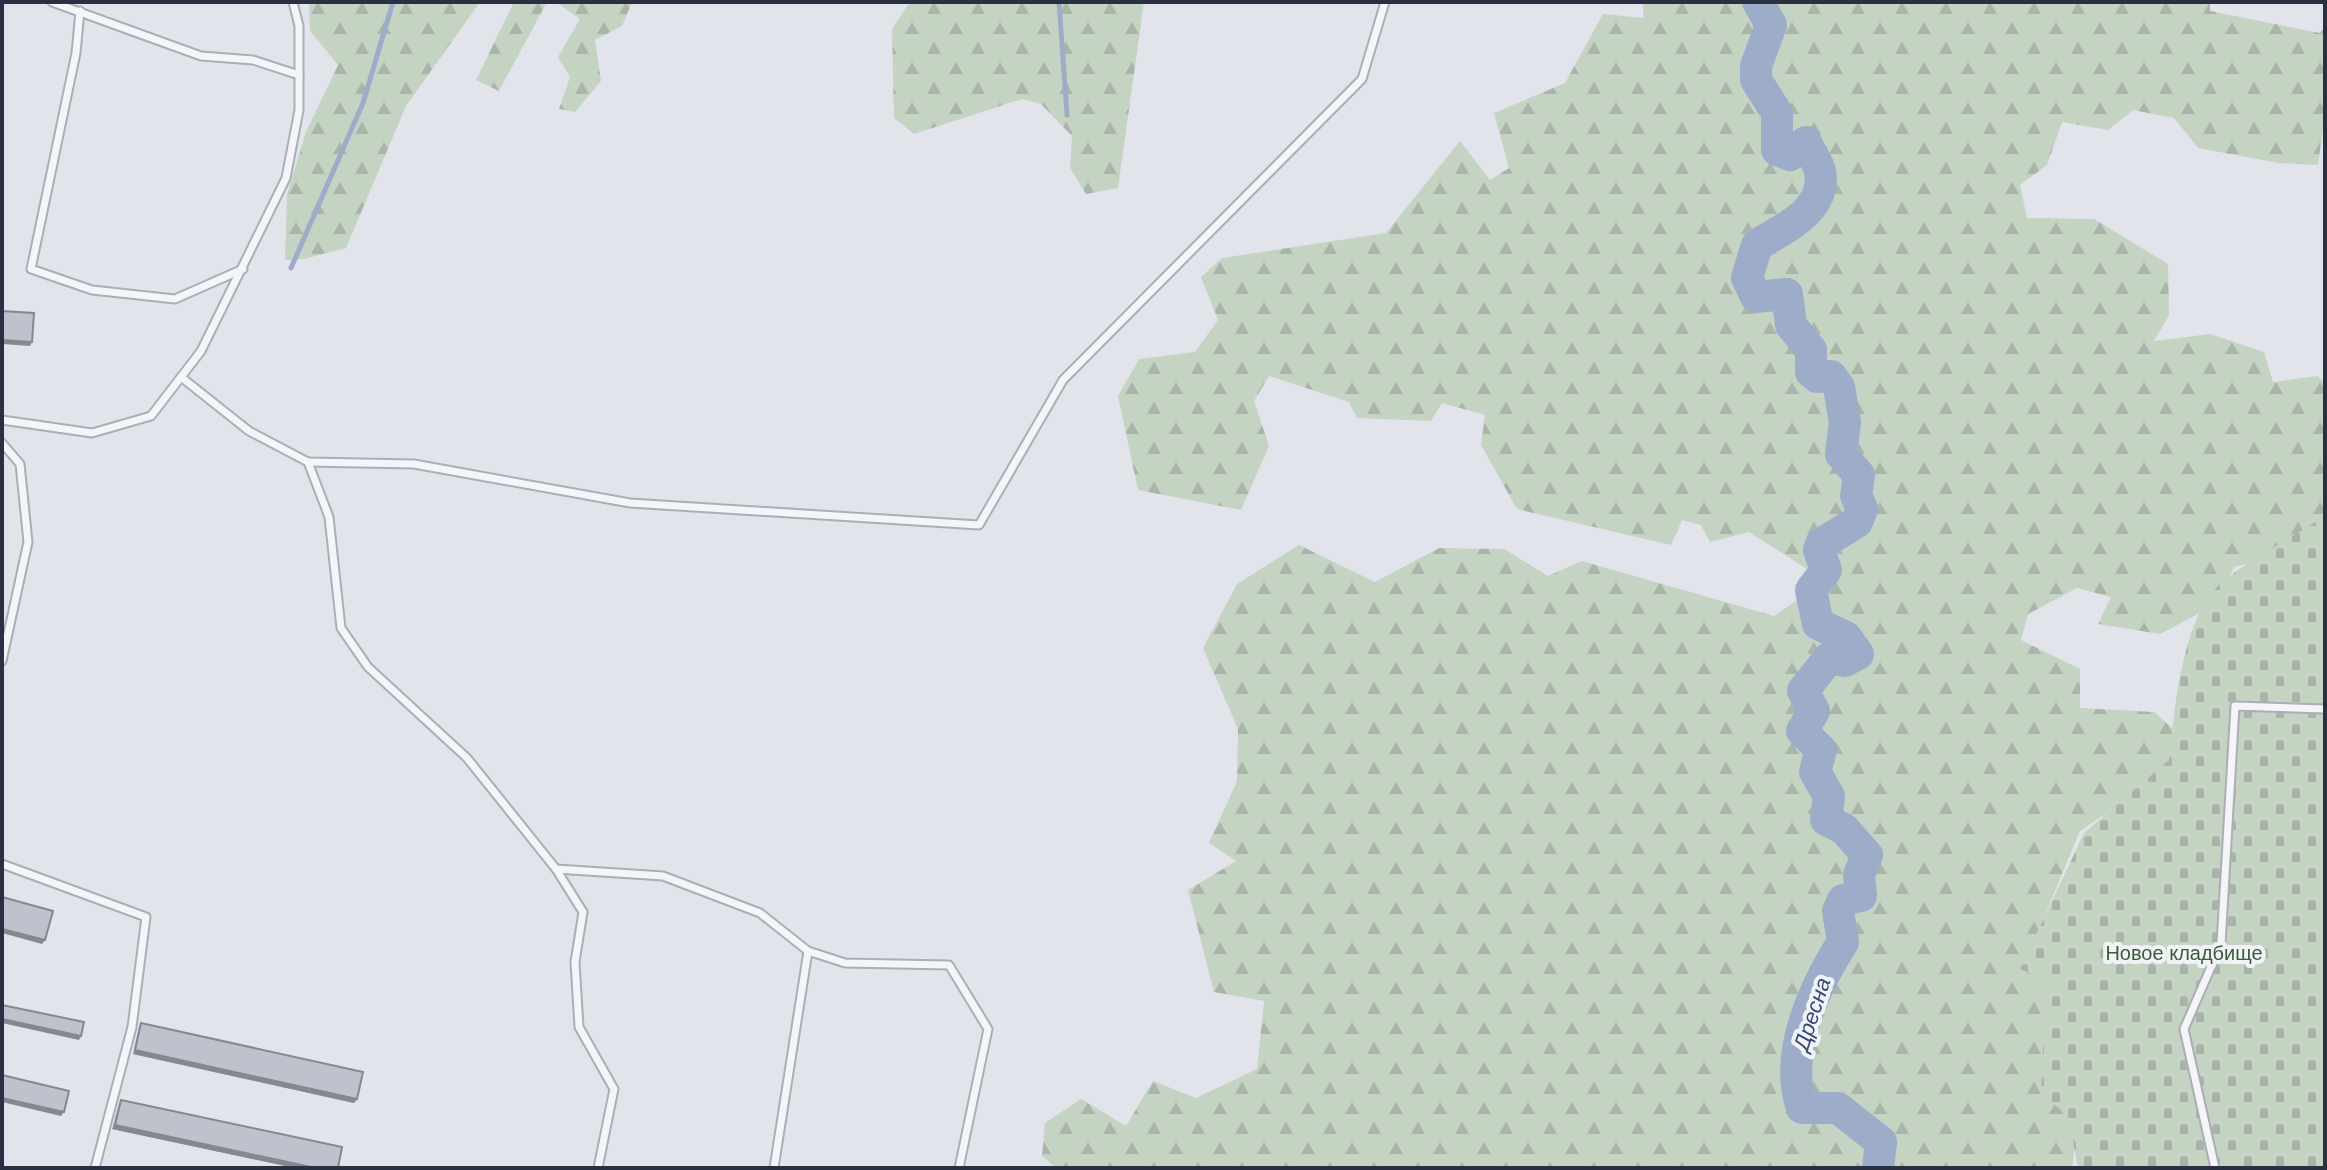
<svg xmlns="http://www.w3.org/2000/svg" width="2327" height="1170" font-family="Arial,sans-serif">
<style>
.forest{fill:url(#forest-firs)}
.cemetery{fill:url(#cemetery-stones)}
.lines{fill:none;stroke-linecap:round;stroke-linejoin:round}
.stream{stroke:#9dadc9;stroke-width:5}
.river{stroke:#9dadc9;stroke-width:32}
.lane-casing{stroke:#aaaeb7;stroke-width:11}
.lane{stroke:#f4f5f8;stroke-width:7}
.wall{fill:#a4a7af}
.shaded-wall{fill:#86888f}
.building{fill:#bfc2cc;stroke:#86888f;stroke-width:2}
.labels{text-anchor:middle;dominant-baseline:central;stroke-width:8;stroke-linejoin:round;paint-order:stroke}
.park-label{font-size:20px;fill:#3a5d38;stroke:#f1f3f7}
.water-label{font-size:22px;font-style:italic;fill:#354a75;stroke:#f1f3f7}
</style>
<defs>
<pattern id="forest-firs" width="22" height="20" patternUnits="userSpaceOnUse" patternTransform="scale(2)"><rect width="22" height="20" fill="#c5d3c3"/><path d="M5 1l3.5 6h-7zM16 11l3.5 6h-7z" fill="#a9b5a9"/></pattern>
<pattern id="cemetery-stones" width="16" height="16" patternUnits="userSpaceOnUse" patternTransform="scale(2)"><rect width="16" height="16" fill="#c5d3c3"/><path d="M2 7V4a2 2 0 0 1 4 0v3zM10 15v-3a2 2 0 0 1 4 0v3z" fill="#a9b5a9"/></pattern>
</defs>
<rect width="100%" height="100%" fill="#e1e4ea"/>
<!-- forest -->
<g class="forest">
<polygon points="309,2 480,2 406,106 346,248 304,259 285,260 287,195 306,132 338,65 310,31"/>
<polygon points="514,2 547,2 499,91 476,80"/>
<polygon points="556,2 632,2 622,26 595,40 601,81 575,112 559,109 570,77 558,57 580,19"/>
<polygon points="910,2 1144,2 1118,188 1086,194 1070,168 1072,136 1041,104 1022,99 914,134 894,118 892,29"/>
<polygon points="1643,2 2210,2 2210,11 2320,33 2325,27 2325,113 2318,165 2279,163 2198,148 2174,118 2133,110 2108,130 2062,122 2047,165 2020,185 2027,218 2094,219 2168,264 2169,315 2154,341 2210,334 2264,352 2273,382 2318,376 2325,383 2325,518 2284,555 2234,567 2215,605 2160,634 2098,624 2111,597 2077,588 2028,614 2021,640 2080,669 2080,708 2154,712 2176,731 2167,773 2080,831 2035,939 2059,984 2079,1112 2072,1168 1056,1168 1042,1156 1045,1123 1081,1099 1126,1126 1153,1081 1196,1098 1257,1069 1264,1001 1214,992 1188,890 1236,861 1209,843 1237,781 1238,729 1203,648 1237,584 1299,545 1375,582 1439,548 1504,549 1548,576 1582,561 1774,616 1826,581 1749,532 1710,542 1701,525 1682,520 1671,545 1517,509 1481,445 1485,415 1442,403 1431,421 1357,418 1349,402 1269,376 1254,401 1269,446 1241,510 1138,490 1118,396 1139,359 1195,352 1218,320 1201,277 1222,258 1386,233 1460,141 1490,180 1509,168 1494,113 1565,83 1603,14 1644,18"/>
</g>
<!-- cemetery -->
<path class="cemetery" d="M2325,516V1168H2078L2068,1115L2041,1094L2046,981L2020,969L2084,833L2169,760C2174,711 2182,621 2218,586C2241,564 2296,535 2325,516Z"/>
<g class="lines">
<!-- stream -->
<g class="stream">
<polyline points="1059,2 1067,115"/>
<polyline points="291,268 363,103 393,2"/>
</g>
<!-- river -->
<path class="river" d="M1758,2L1771,25L1756,66V80L1777,113V150L1790,155L1806,142C1809,151 1818,162 1820,171C1827,211 1784,228 1757,245L1747,278L1756,297L1787,294L1791,325L1811,350V372L1817,377L1831,376L1839,387L1845,422L1841,454L1859,475L1856,496L1862,509L1857,522L1821,544L1819,550L1826,570L1811,590L1818,624L1846,637L1858,654L1845,661L1829,658L1803,691L1814,711L1802,731L1821,750L1815,772L1829,796L1826,820L1844,829L1867,855L1859,875L1861,896L1843,900L1838,911L1843,942C1814,987 1783,1055 1802,1108H1838L1881,1142L1878,1168"/>
<defs>
<g id="lane">
<polyline points="52,2 201,56 253,60 299,75"/>
<polyline points="80,11 76,53 31,269 92,290 175,299 243,269"/>
<polyline points="181,377 249,431 308,462 329,517 341,628 368,667 467,758 556,869 663,876 760,913 808,951 774,1168"/>
<polyline points="2,420 92,433 151,416 201,351 286,178 299,110 299,26 293,2"/>
<polyline points="2,443 20,464 28,542 2,661"/>
<polyline points="308,462 414,464 630,503 979,525 1063,380 1362,79 1385,2"/>
<polyline points="2,864 146,917 132,1027 95,1168"/>
<polyline points="556,869 583,912 575,962 579,1027 614,1089 598,1168"/>
<polyline points="808,951 845,963 949,965 988,1029 959,1168"/>
<polyline points="2215,1168 2184,1029 2221,944 2235,706 2325,709"/>
</g>
</defs>
<!-- lane casing -->
<use href="#lane" class="lane-casing"/>
<!-- lane -->
<use href="#lane" class="lane"/>
</g>
<!-- wall -->
<g class="wall">
<polygon points="141,1023 357,1099 354,1103 133,1054 139,1027"/>
<polygon points="121,1100 338,1168 295,1168 112,1129 119,1104"/>
</g>
<!-- shaded-wall -->
<g class="shaded-wall">
<polygon points="2,340 32,342 30,346 2,344"/>
<polygon points="2,929 45,940 42,944 2,933"/>
<polygon points="2,1019 81,1036 79,1040 2,1023"/>
<polygon points="135,1050 357,1099 354,1103 133,1054"/>
<polygon points="2,1098 64,1112 61,1116 2,1102"/>
<polygon points="115,1125 316,1168 295,1168 112,1129"/>
</g>
<!-- building -->
<g class="building">
<polygon points="2,311 34,313 32,342 2,340"/>
<polygon points="2,897 53,911 45,940 2,929"/>
<polygon points="2,1005 84,1022 81,1036 2,1019"/>
<polygon points="141,1023 363,1072 357,1099 135,1050"/>
<polygon points="2,1075 69,1091 64,1112 2,1098"/>
<polygon points="121,1100 342,1147 338,1168 316,1168 115,1125"/>
</g>
<g class="labels">
<!-- park labels -->
<g class="park-label">
<text x="2184" y="953">Новое кладбище</text>
</g>
<!-- water labels -->
<g class="water-label">
<text transform="translate(1812 1014) rotate(-72)">Дресна</text>
</g>
</g>
<!-- border -->
<rect width="2327" height="1170" fill="none" stroke="#2a3041" stroke-width="8"/>
</svg>
